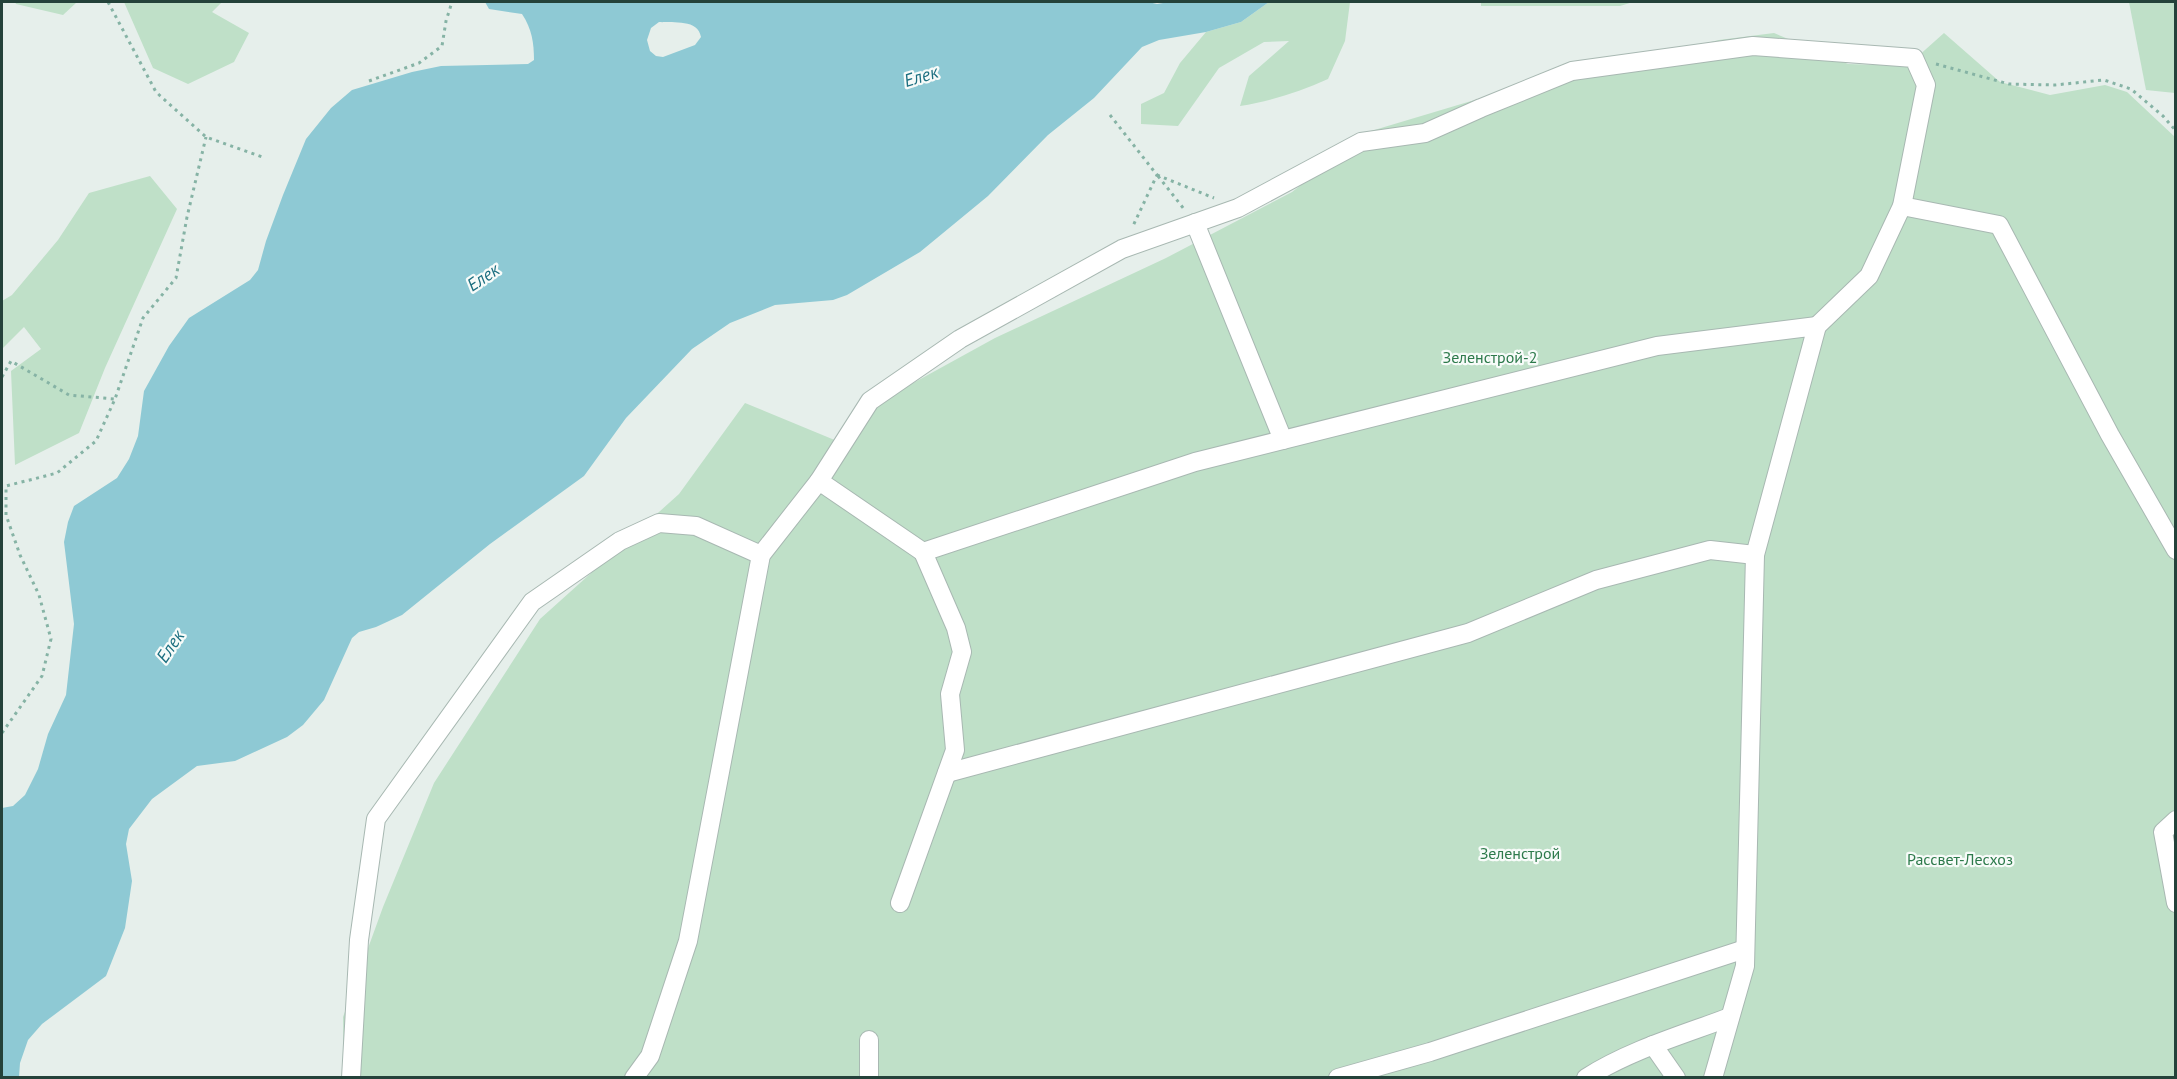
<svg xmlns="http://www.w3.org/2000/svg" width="2177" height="1079" font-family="'PT Sans',sans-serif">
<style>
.green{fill:#bfe0c8}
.water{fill:#8ec9d4;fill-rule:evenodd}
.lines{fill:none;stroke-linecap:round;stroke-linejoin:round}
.minor-casing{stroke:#a8b8b2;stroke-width:20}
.path{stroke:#86b3a5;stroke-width:3;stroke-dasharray:3 4.5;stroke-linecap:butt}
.minor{stroke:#fff;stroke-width:18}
.labels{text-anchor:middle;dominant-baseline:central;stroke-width:4.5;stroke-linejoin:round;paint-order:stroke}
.park-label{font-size:16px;fill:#2d7a4b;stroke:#f7fbf9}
.water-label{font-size:18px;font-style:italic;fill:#1c6f80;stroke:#f7fbf9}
</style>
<rect width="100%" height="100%" fill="#e6efeb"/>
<!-- green -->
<g class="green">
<polygon points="15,2 77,2 63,15 16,4"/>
<polygon points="124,2 222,2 212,12 249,33 234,62 188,84 153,68"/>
<path d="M1269,2H1350L1345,41L1328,79C1299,92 1271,101 1240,106L1249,76L1289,41L1264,42L1219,68L1178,126L1141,124V104L1164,93L1180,63L1206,32L1241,22Z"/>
<polygon points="1481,2 1633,2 1620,6 1481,6"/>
<polygon points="2129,2 2175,2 2175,93 2146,90"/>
<polygon points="1774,33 1848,64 1907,66 1944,33 2000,82 2050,95 2105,85 2127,92 2175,137 2175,1077 344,1078 343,1017 383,907 434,783 540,619 679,494 745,403 837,441 895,393 995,338 1166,258 1292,192 1371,131 1478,99 1719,40"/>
<polygon points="150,176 177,209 105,368 79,433 15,465 11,371 41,349 24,327 2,349 2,301 12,295 58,240 89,193"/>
</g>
<!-- water -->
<path class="water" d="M485,2H1148L1157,4L1169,2H1269L1241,22L1206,32L1159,40L1142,47L1094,98L1048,135L988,196L920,252L847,295L833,300L775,305L730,323L692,349L626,418L584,476L490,544L402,615L376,627L359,632L352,638L324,700L303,725L287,737L235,761L197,766L152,799L129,829L126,844L132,881L125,928L106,976L42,1024L28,1040L20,1063L19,1077H2V808L13,806L25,795L38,769L48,734L66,695L74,624L64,542L68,522L74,506L117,478L129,459L138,436L144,391L169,346L189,318L250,280L258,270L266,241L283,195L306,139L331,108L352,90L412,72L441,66L528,64L534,60C534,43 532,29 522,14L489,9ZM659,22C674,23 698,19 701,37L695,45L663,57L656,56L650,51L647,40L651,28Z"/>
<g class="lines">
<defs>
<g id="minor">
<polyline points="1902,206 1999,225 2110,435 2176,550"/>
<polyline points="1195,223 1283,440"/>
<polyline points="819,481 870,401 960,339 1122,249 1238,208 1361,142 1425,133 1481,108 1572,71 1753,46 1914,58 1926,85 1902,206 1869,276 1817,326"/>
<polyline points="947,773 1468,633 1596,580 1710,550 1755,555"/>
<polyline points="2176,820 2163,832 2176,903"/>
<polyline points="900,903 955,750 950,694 962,652 956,628 923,552"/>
<polyline points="869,1040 869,1078"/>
<polyline points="1653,1045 1676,1078"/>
<polyline points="351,1078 359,940 376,819 532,602 620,541 659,523 696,526 761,555"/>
<polyline points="634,1078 650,1056 688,941 761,555 819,481 923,552 1195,462 1657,346 1817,326 1755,555 1745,966 1713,1078"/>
<polyline points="1338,1078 1430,1052 1745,949"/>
<path d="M1586,1078C1630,1050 1682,1035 1730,1017"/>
</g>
</defs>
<!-- minor casing -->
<use href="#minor" class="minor-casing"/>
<!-- path -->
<g class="path">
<polyline points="108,2 156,92 206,137 265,158"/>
<polyline points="1936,64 2009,84 2055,85 2104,80 2131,89 2163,116 2176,131"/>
<polyline points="369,81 419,63 442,46 446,21 452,2"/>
<polyline points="1110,115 1157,175 1132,228"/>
<polyline points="1157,175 1214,198"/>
<polyline points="1158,176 1184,209"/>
<polyline points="2,377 11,361 69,395 115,399"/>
<polyline points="2,733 42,676 51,639 39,595 20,555 6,515 6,486 57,473 96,441 115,399 143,318 176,278 187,217 206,137"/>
</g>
<!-- minor -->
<use href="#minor" class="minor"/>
</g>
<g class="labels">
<!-- park labels -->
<g class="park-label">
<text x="1490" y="357">Зеленстрой-2</text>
<text x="1520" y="853">Зеленстрой</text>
<text x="1960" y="859">Рассвет-Лесхоз</text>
</g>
<!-- water labels -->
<g class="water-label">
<text transform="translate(921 76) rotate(-17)">Елек</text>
<text transform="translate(483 277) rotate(-34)">Елек</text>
<text transform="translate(170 646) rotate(-56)">Елек</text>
</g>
</g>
<!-- border -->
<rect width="2177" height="1079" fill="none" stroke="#24423a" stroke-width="6"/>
</svg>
